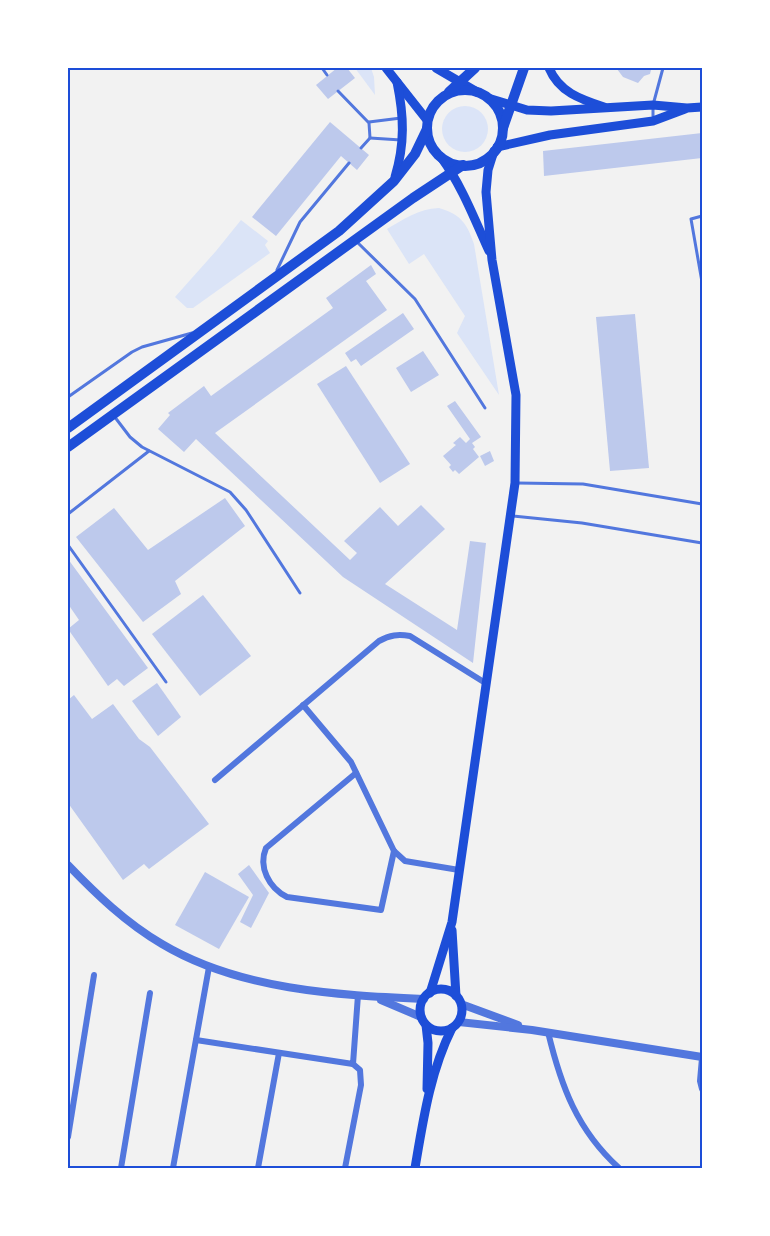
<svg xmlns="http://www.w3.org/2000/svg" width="770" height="1236" font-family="'Archivo Narrow',sans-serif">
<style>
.green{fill:#dbe4f7}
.building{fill:#bdc9ec}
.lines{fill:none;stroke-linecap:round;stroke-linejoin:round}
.service{stroke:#5277de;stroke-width:3}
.minor{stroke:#5277de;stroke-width:6}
.tertiary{stroke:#5277de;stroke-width:8}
.secondary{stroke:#1d4ed8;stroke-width:9}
.primary{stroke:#1d4ed8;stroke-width:10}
.neatline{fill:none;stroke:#1d4ed8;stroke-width:2}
</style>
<rect width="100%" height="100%" fill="#f2f2f2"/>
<!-- green -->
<g class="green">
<polygon points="355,68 371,68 374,77 375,95"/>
<circle cx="465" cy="129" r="23"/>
<path d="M439,208C460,214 467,223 474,244L499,395L457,333L465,316L424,254L409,264L387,229C404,219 418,209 439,208Z"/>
<polygon points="241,220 268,241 265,245 270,253 193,308 187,308 175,297 216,251"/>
</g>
<!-- building -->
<g class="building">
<polygon points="337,68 347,68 355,78 328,99 316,85"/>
<polygon points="618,68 651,68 651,70 650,74 644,76 638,83 623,77 617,69"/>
<polygon points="330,122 369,155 357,170 341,156 276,236 252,217"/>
<polygon points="702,133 702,158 544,176 543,151"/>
<polygon points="371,265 376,274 366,281 387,310 215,433 350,560 357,553 344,541 380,507 398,526 421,505 445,529 385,584 457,630 470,541 486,543 473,663 343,577 196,439 184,452 158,429 170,415 168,413 204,386 211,396 333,308 326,298"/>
<polygon points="403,313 414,329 361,366 356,359 351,362 345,353"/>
<polygon points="635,314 649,468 610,471 596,317"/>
<polygon points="423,351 439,375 411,392 396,368"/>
<polygon points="346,366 410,464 380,483 317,384"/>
<polygon points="455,401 481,437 472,443 475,447 473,449 479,457 459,474 455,470 453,472 449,467 451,465 443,456 456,445 453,443 460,437 466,443 470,439 447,406"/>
<polygon points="490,451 494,461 485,466 480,456"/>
<polygon points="225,498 245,526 175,581 181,594 143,622 76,537 114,508 148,550"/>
<polygon points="68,559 148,668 124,686 117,679 108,686 68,629 79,620 68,604"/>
<polygon points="203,595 251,656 200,696 152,634"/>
<polygon points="157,683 181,717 158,736 132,701"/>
<polygon points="74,695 92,719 113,704 139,739 150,747 209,824 149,869 144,864 123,880 68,803 68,700"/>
<polygon points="249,865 269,893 251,928 240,922 253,895 238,874"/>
<polygon points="205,872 249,897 219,949 175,925"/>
</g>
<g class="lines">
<!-- service -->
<g class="service">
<polyline points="322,68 327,75"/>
<polyline points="338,91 369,123 370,138 361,148"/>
<polyline points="653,118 653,105 663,68"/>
<polyline points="369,122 401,118"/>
<polyline points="370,138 401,140"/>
<polyline points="702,216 691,219 702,282"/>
<polyline points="356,241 415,299 485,408"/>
<polyline points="277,270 300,222 349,163"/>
<polyline points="68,397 132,352 142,347 192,333"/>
<polyline points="114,416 130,437 142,447 230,492 246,510 300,593"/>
<polyline points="517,483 583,484 702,504"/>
<polyline points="68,514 149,451"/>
<polyline points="513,516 582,523 702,543"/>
<polyline points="68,545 166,682"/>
</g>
<!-- minor -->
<g class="minor">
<polyline points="303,705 351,762 394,851 405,861 459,870"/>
<path d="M356,773L266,848C258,867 269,888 287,897L381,910L394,851"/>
<path d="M215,780L379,641C390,635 398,634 410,636L487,684"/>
<path d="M548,1032C561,1086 577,1130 619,1168"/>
<polyline points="196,1040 353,1064 358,995"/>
<polyline points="702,1058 700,1081 702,1089"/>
<polyline points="68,1137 94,975"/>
<polyline points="121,1168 150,993"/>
<polyline points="173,1168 209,967"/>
<polyline points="258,1168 279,1053"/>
<polyline points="345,1168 361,1085 360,1070 353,1064"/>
</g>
<!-- tertiary -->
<g class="tertiary">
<path d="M68,865C96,894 126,923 162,944C239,990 336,995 424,999"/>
<polyline points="381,1000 421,1017"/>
<polyline points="461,1004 518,1025"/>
<polyline points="459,1022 532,1030 702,1057"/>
</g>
<!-- secondary -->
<g class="secondary">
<polyline points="386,68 427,120"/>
<polyline points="436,68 477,92"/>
<path d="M549,68C559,92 580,99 604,107"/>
<polyline points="488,98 527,110 551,111 653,105 687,108 702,107"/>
<polyline points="497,147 550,135 653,121 685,109"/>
<path d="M441,157C462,186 474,218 489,251"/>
<path d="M395,177C405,144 404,116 397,82"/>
<polyline points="452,930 456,996"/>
<circle cx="441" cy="1010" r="21"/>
<polyline points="430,993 452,922 515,483 516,395 492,260 486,192 488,170 494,151"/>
<polyline points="426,1025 428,1043 427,1089"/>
<path d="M415,1168C423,1121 430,1072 452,1028"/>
</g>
<!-- primary -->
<g class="primary">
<circle cx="465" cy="128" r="38"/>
<polyline points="449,92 475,68"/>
<polyline points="503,128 524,68"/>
<polyline points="68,428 339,231 394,181 415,154 427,129"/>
<polyline points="68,447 413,198 463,165"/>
</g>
</g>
<!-- border -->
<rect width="770" height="1236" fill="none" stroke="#ffffff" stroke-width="138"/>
<rect x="69" y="69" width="632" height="1098" class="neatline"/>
</svg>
